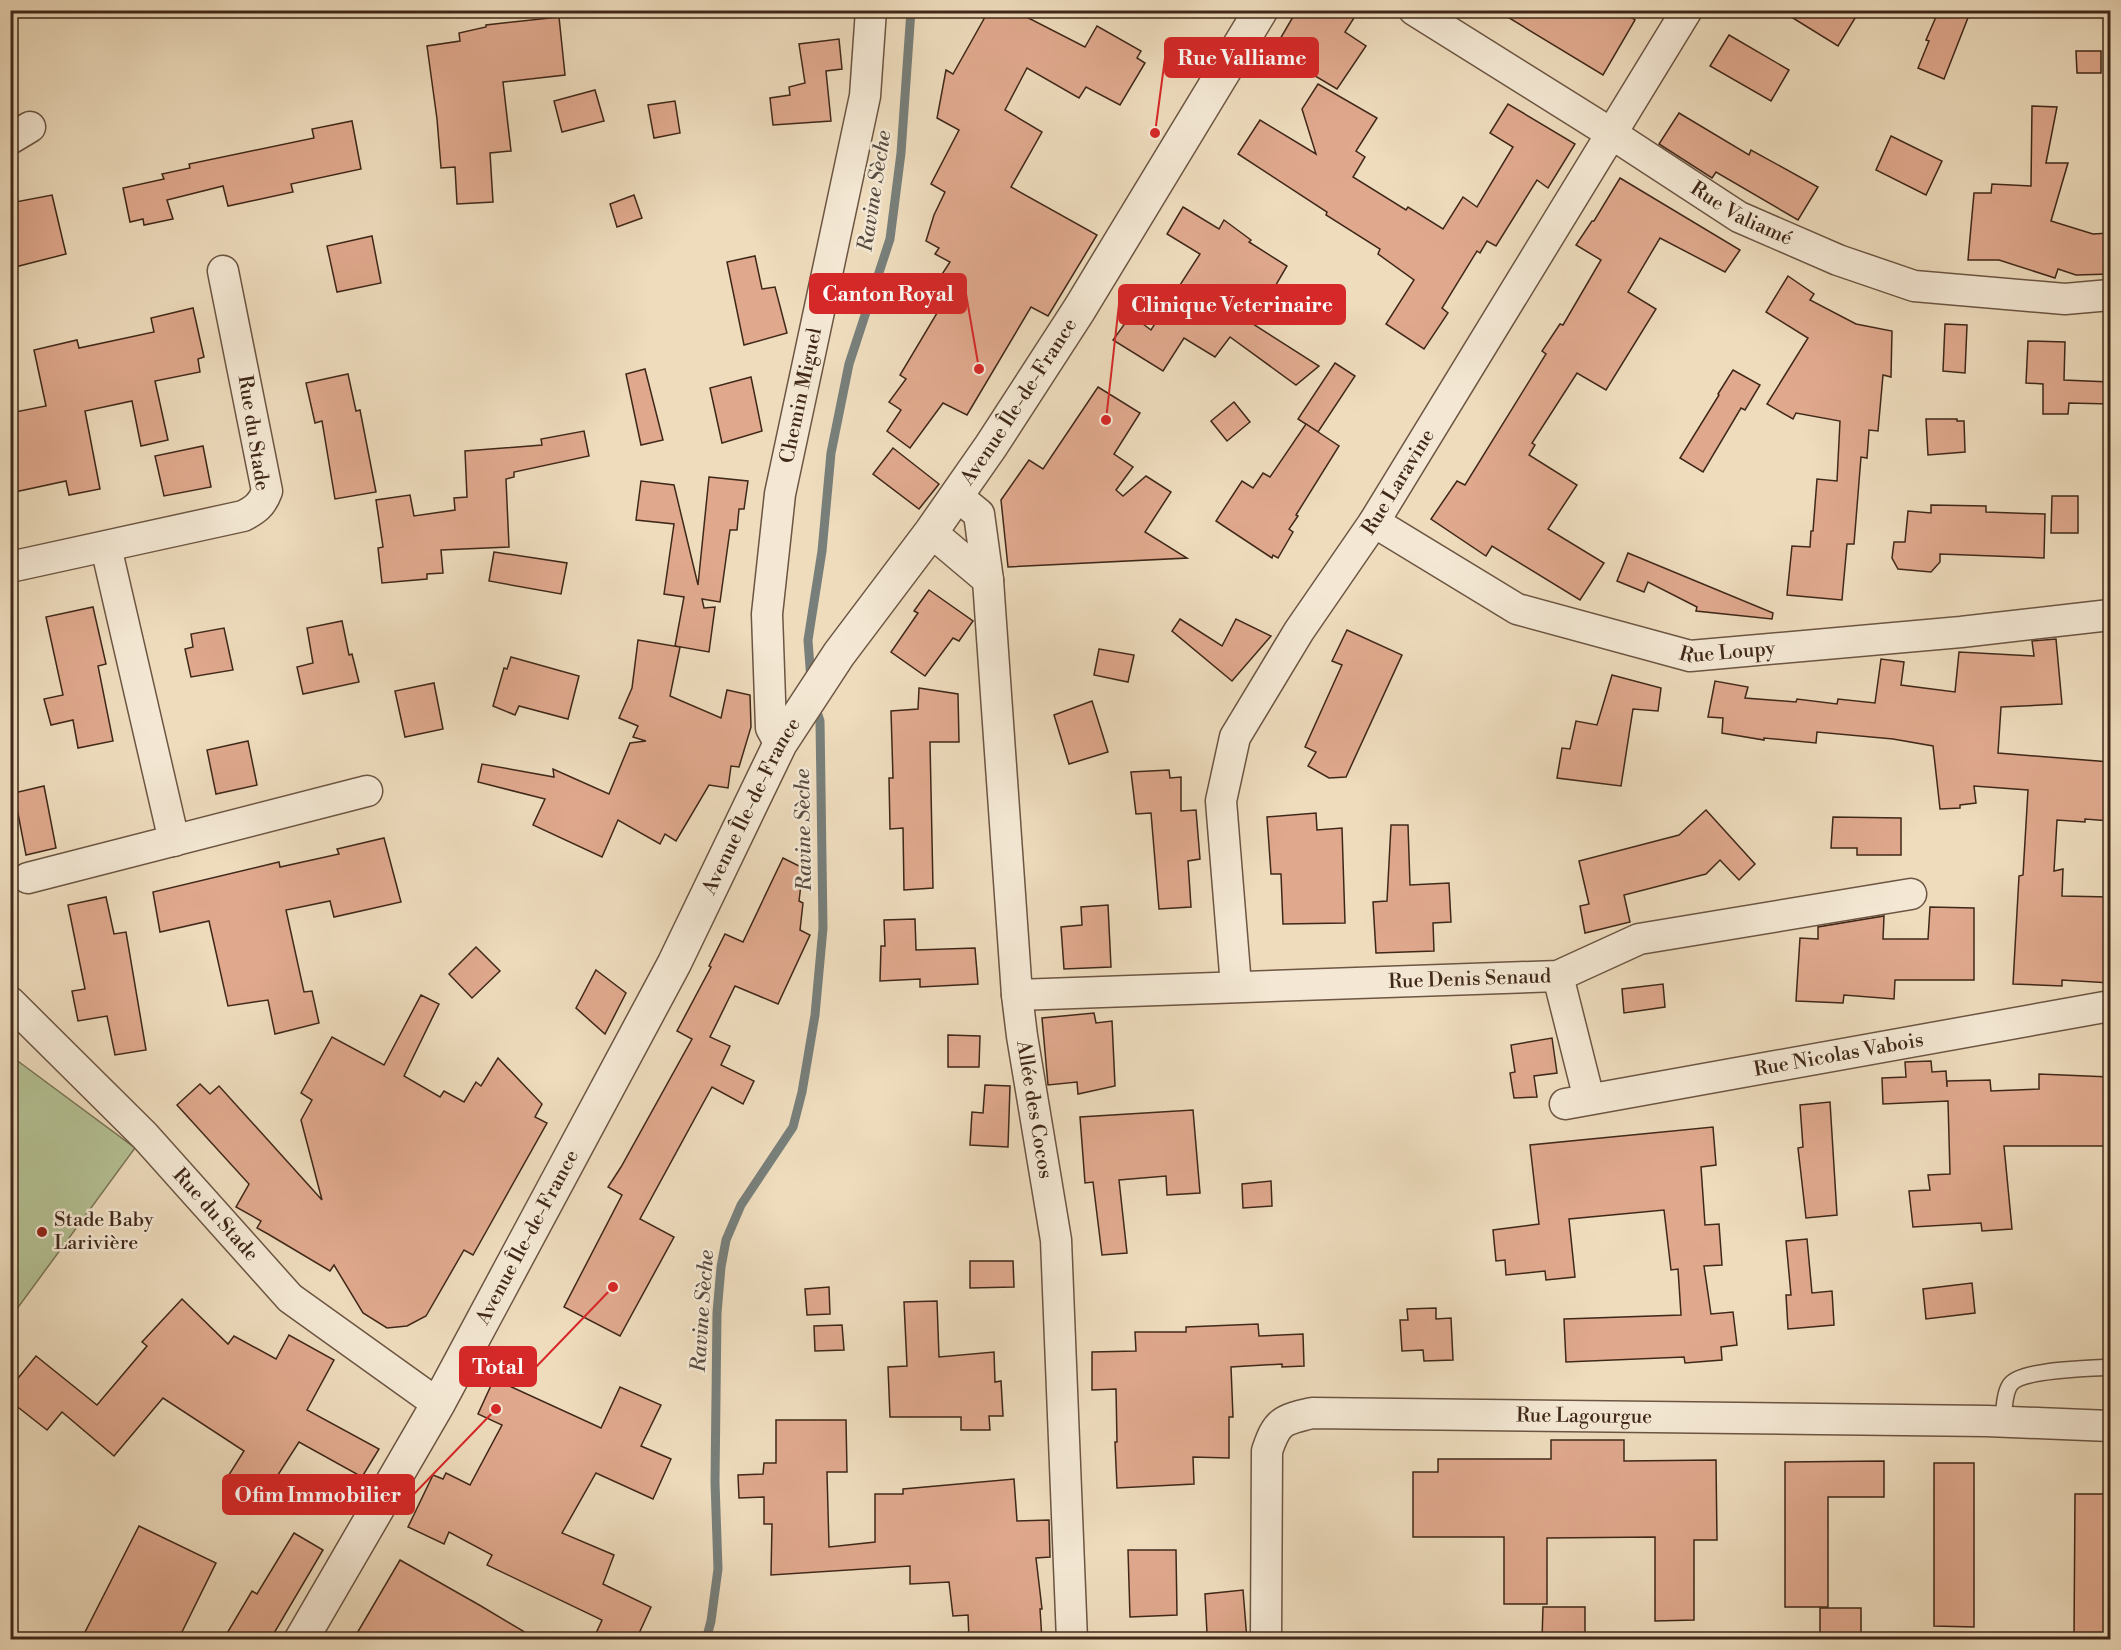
<svg xmlns="http://www.w3.org/2000/svg" width="2121" height="1650" font-family="'Libre Bodoni',serif">
<style>
.garden{fill:#b4c194;stroke:#7a7456;stroke-width:1.5}
.lines{fill:none;stroke-linecap:round;stroke-linejoin:round}
.stream{stroke:#787f7a;stroke-width:9}
.building{fill:#e0a98e;stroke:#402819;stroke-width:1.5}
.service-casing{stroke:#6c5542;stroke-width:18}
.minor-casing{stroke:#6c5542;stroke-width:33}
.tertiary-casing{stroke:#6c5542;stroke-width:36}
.service{stroke:#f4e8d4;stroke-width:15}
.minor{stroke:#f4e8d4;stroke-width:30}
.tertiary{stroke:#f4e8d4;stroke-width:33}
.poi-dot{fill:#8f2418;stroke:#f4e8d4;stroke-width:2}
.labels{text-anchor:middle;dominant-baseline:central;stroke-width:5;stroke-linejoin:round;paint-order:stroke}
.street-label{font-size:20px;fill:#402819;stroke:#f4e8d4}
.poi-label{font-size:20px;fill:#402819;stroke:#f4e8d4;text-anchor:start}
.water-label{font-size:21px;font-style:italic;fill:#574c42;stroke:#f4e8d4}
.leader{fill:none;stroke:#d62828;stroke-width:2}
.callout-dot{fill:#d62828;stroke:#f4e8d4;stroke-width:2}
.callout{fill:#d62828;stroke:#d62828;stroke-width:2}
.callout-label{font-size:21px;text-anchor:middle;font-weight:bold;fill:#fff}
</style>
<rect width="100%" height="100%" fill="#eedcbd"/>
<filter id="stains"><feTurbulence type="fractalNoise" baseFrequency=".00333" numOctaves="4"/><feColorMatrix values="0 0 0 0 .2 0 0 0 0 .09 0 0 0 0 .02 0 0 0 .5 -.17"/></filter>
<radialGradient id="worn" r=".72"><stop offset=".6" stop-color="#630" stop-opacity="0"/><stop offset="1" stop-color="#630" stop-opacity=".3"/></radialGradient>
<!-- garden -->
<polygon class="garden" points="11,1056 135,1148 11,1317"/>
<g class="lines">
<!-- stream -->
<g class="stream">
<polyline points="811,681 808,640 822,551 831,453 849,364 890,239 901,153 911,10"/>
<polyline points="706,1640 711,1621 718,1569 715,1482 717,1313 721,1267 726,1240 741,1205 793,1127 802,1092 815,1015 823,928 820,721 815,706"/>
</g>
</g>
<!-- building -->
<g class="building">
<polygon points="989,10 1013,10 1085,47 1097,26 1141,51 1137,58 1145,63 1120,105 1086,87 1079,98 1027,68 1005,110 1042,132 1011,187 1097,235 1048,316 1031,307 967,415 943,403 910,448 887,431 901,410 889,402 906,379 900,375 949,293 935,285 950,262 935,254 939,248 926,241 934,215 945,192 931,184 959,130 937,118 946,70 953,74"/>
<polygon points="1297,10 1359,10 1345,32 1366,46 1337,89 1273,51"/>
<polygon points="1496,10 1620,10 1635,20 1603,75"/>
<polygon points="1780,10 1860,10 1838,46"/>
<polygon points="1939,10 1971,10 1944,79 1918,68 1929,41 1926,40"/>
<polygon points="559,17 565,75 503,82 511,151 490,153 493,202 457,204 455,167 441,168 437,119 427,46 460,41 459,33 486,27 486,25"/>
<polygon points="1729,35 1789,70 1771,101 1710,66"/>
<polygon points="839,39 842,69 826,71 831,121 773,125 770,98 790,95 789,87 805,83 799,44"/>
<polygon points="2076,51 2101,51 2101,73 2077,73"/>
<polygon points="1318,84 1377,118 1356,151 1365,157 1353,177 1406,210 1408,207 1443,229 1463,197 1477,207 1513,147 1490,133 1508,104 1575,144 1548,188 1537,180 1496,246 1487,241 1480,253 1477,251 1442,308 1448,313 1424,349 1386,324 1414,280 1378,254 1380,249 1326,215 1327,212 1238,154 1260,120 1316,154 1302,109"/>
<polygon points="595,90 604,121 562,132 554,101"/>
<polygon points="675,101 680,133 654,138 648,105"/>
<polygon points="2032,106 2057,107 2046,163 2068,163 2051,221 2093,234 2110,233 2110,274 2076,275 2058,269 2055,278 1999,260 1968,260 1974,193 1991,193 1992,184 2031,186"/>
<polygon points="1679,113 1749,155 1751,150 1818,187 1798,220 1716,172 1712,178 1659,144"/>
<polygon points="352,121 361,169 291,184 293,192 228,206 223,186 167,200 173,219 144,225 143,219 130,222 123,188 164,179 162,174 190,168 189,164 314,138 312,129"/>
<polygon points="1891,136 1942,161 1926,195 1876,170"/>
<polygon points="1620,178 1740,250 1725,272 1660,238 1628,292 1656,309 1606,390 1577,373 1532,443 1535,445 1529,455 1577,485 1548,529 1604,563 1580,600 1492,546 1486,556 1431,519 1457,481 1465,485 1546,354 1542,351 1560,324 1563,325 1601,260 1576,245 1592,221 1594,221"/>
<polygon points="52,195 66,254 15,267 10,248 10,203"/>
<polygon points="634,195 642,218 617,227 610,204"/>
<polygon points="1183,207 1219,229 1224,220 1251,240 1249,242 1287,266 1253,324 1319,366 1296,385 1230,337 1215,357 1184,338 1163,371 1113,340 1131,315 1151,330 1200,254 1167,234"/>
<polygon points="372,236 381,283 337,292 327,246"/>
<polygon points="755,256 762,289 775,287 787,333 744,345 727,262"/>
<polygon points="1788,276 1814,294 1810,300 1856,324 1892,331 1891,377 1883,375 1878,431 1869,430 1867,458 1861,457 1854,544 1847,544 1842,600 1787,595 1792,546 1810,547 1811,531 1813,531 1817,479 1837,481 1840,421 1796,413 1793,419 1767,404 1808,338 1766,312"/>
<polygon points="193,308 204,357 198,359 200,372 155,381 168,440 141,446 132,401 85,411 100,489 69,495 66,481 10,493 10,413 46,406 34,350 77,340 79,348 154,332 151,318"/>
<polygon points="1945,324 1967,325 1965,373 1943,371"/>
<polygon points="2028,341 2065,342 2064,380 2110,382 2110,404 2069,403 2068,414 2043,414 2043,384 2026,383"/>
<polygon points="1335,363 1355,376 1318,432 1298,419"/>
<polygon points="645,369 663,440 641,445 626,374"/>
<polygon points="1733,370 1760,385 1745,410 1741,408 1703,472 1680,458 1719,395 1718,394"/>
<polygon points="348,374 356,411 360,410 376,492 335,499 322,421 315,423 306,383"/>
<polygon points="751,377 762,431 722,443 710,388"/>
<polygon points="1098,387 1140,413 1114,454 1133,467 1116,490 1123,496 1146,476 1171,492 1145,532 1187,558 1008,567 1001,500 1029,460 1043,469"/>
<polygon points="1234,402 1250,422 1227,441 1211,421"/>
<polygon points="1926,419 1957,419 1957,421 1964,421 1965,452 1928,455"/>
<polygon points="1306,424 1339,446 1296,515 1298,516 1289,529 1293,532 1278,558 1273,555 1272,558 1216,521 1242,481 1253,488 1263,473 1270,477"/>
<polygon points="584,431 589,456 514,472 514,477 506,479 509,547 441,550 443,573 427,574 427,579 382,583 378,548 383,547 376,500 410,495 414,516 455,510 454,498 467,497 465,451 542,445 541,439"/>
<polygon points="203,446 211,487 164,496 155,456"/>
<polygon points="893,448 939,484 919,509 873,474"/>
<polygon points="709,477 748,481 744,509 739,509 737,530 730,530 720,602 702,599 704,608 715,607 709,652 675,646 684,597 664,594 674,524 636,520 641,481 674,485 698,585"/>
<polygon points="2052,496 2078,496 2078,533 2051,533"/>
<polygon points="1931,505 1986,506 1986,512 2045,514 2044,558 1940,554 1940,562 1931,572 1898,569 1892,558 1894,542 1905,542 1908,511 1931,513"/>
<polygon points="494,552 567,563 561,594 489,581"/>
<polygon points="1628,553 1773,613 1772,619 1696,611 1697,607 1648,582 1644,592 1617,581"/>
<polygon points="929,590 973,621 959,641 953,638 925,676 891,652 918,613 914,611"/>
<polygon points="93,607 106,664 98,666 113,741 78,748 73,720 51,725 44,699 63,695 46,617"/>
<polygon points="1180,619 1222,646 1236,619 1271,636 1232,681 1172,631"/>
<polygon points="342,621 349,655 352,654 359,682 303,694 297,667 313,663 307,628"/>
<polygon points="224,628 233,670 191,677 185,649 193,647 191,634"/>
<polygon points="1347,630 1402,655 1346,777 1329,778 1308,766 1316,752 1305,747 1342,665 1332,661"/>
<polygon points="2056,639 2062,704 2001,707 1998,753 2110,762 2110,821 2085,819 2085,822 2057,820 2054,871 2063,869 2062,896 2110,897 2110,983 2062,980 2062,986 2013,984 2019,876 2023,875 2028,790 1974,786 1976,803 1960,805 1960,808 1940,809 1933,746 1893,739 1817,732 1816,743 1764,738 1764,740 1722,733 1723,718 1708,717 1715,681 1748,687 1745,698 1796,702 1797,699 1837,704 1838,699 1875,703 1881,659 1904,662 1901,685 1955,692 1959,652 2034,656 2032,641"/>
<polygon points="638,640 680,647 670,696 721,718 727,690 750,695 751,727 739,767 731,766 728,788 709,785 676,841 665,834 660,844 618,820 602,857 533,825 545,799 478,782 482,764 554,777 553,769 609,794 630,743 646,741 633,737 638,726 619,718 632,688"/>
<polygon points="1099,649 1134,655 1128,682 1094,675"/>
<polygon points="511,657 579,676 568,719 519,706 515,715 493,706 504,668 507,669"/>
<polygon points="1612,675 1661,688 1658,711 1633,709 1621,786 1557,778 1562,748 1570,749 1576,721 1597,725"/>
<polygon points="434,683 443,729 405,737 395,691"/>
<polygon points="919,688 958,694 959,742 930,742 933,888 904,890 903,828 890,829 889,778 893,778 891,711 918,709"/>
<polygon points="1092,701 1108,752 1069,764 1054,715"/>
<polygon points="248,741 257,785 216,794 207,750"/>
<polygon points="1169,770 1170,778 1181,777 1181,811 1196,810 1200,859 1188,861 1191,907 1159,909 1151,813 1136,814 1131,772"/>
<polygon points="44,786 56,848 26,855 14,793"/>
<polygon points="1706,810 1755,864 1739,880 1720,860 1706,874 1624,895 1630,922 1585,933 1580,906 1589,904 1579,861 1679,835"/>
<polygon points="1316,813 1317,830 1342,828 1345,923 1283,924 1281,874 1271,874 1267,817"/>
<polygon points="1833,817 1901,818 1901,855 1857,855 1857,848 1831,848"/>
<polygon points="1391,825 1408,825 1410,885 1449,883 1451,922 1433,923 1434,951 1376,953 1373,902 1387,901"/>
<polygon points="384,838 401,902 334,917 330,901 286,910 304,992 312,991 319,1023 275,1034 268,1000 228,1006 209,921 160,932 153,892 279,862 280,867 339,854 337,849"/>
<polygon points="783,858 803,868 799,901 803,903 800,930 810,935 778,1004 735,986 710,1037 730,1046 721,1065 754,1081 743,1104 712,1087 640,1219 674,1237 620,1336 564,1307 622,1195 608,1187 621,1167 692,1039 677,1031 711,967 709,966 725,934 743,942"/>
<polygon points="106,897 114,934 126,932 146,1050 115,1055 107,1016 78,1021 72,991 85,989 68,905"/>
<polygon points="1108,905 1111,967 1064,969 1061,927 1082,925 1081,907"/>
<polygon points="1930,907 1974,908 1974,980 1895,980 1894,999 1844,995 1843,1003 1796,1001 1800,938 1818,939 1818,927 1884,916 1883,939 1928,939"/>
<polygon points="915,919 916,950 975,948 978,984 920,987 920,979 880,981 881,946 885,946 884,920"/>
<polygon points="476,947 500,971 472,998 449,974"/>
<polygon points="596,970 626,993 605,1034 576,1008"/>
<polygon points="1663,984 1665,1007 1624,1013 1622,989"/>
<polygon points="421,995 439,1004 404,1076 440,1097 444,1091 464,1102 476,1082 481,1086 498,1058 542,1104 535,1117 547,1123 473,1255 464,1250 426,1316 407,1326 387,1328 363,1313 334,1265 330,1271 268,1234 257,1228 261,1221 236,1207 249,1184 177,1105 200,1084 210,1094 219,1086 322,1200 301,1120 312,1100 301,1093 332,1037 384,1065"/>
<polygon points="1094,1013 1096,1023 1112,1021 1115,1086 1078,1094 1077,1082 1048,1085 1042,1018"/>
<polygon points="948,1035 980,1036 979,1067 948,1067"/>
<polygon points="1552,1038 1557,1073 1534,1076 1537,1097 1514,1098 1510,1073 1515,1072 1511,1045"/>
<polygon points="1931,1061 1932,1072 1946,1071 1947,1087 1947,1081 1990,1080 1991,1091 2039,1089 2039,1074 2110,1077 2110,1146 2004,1146 2012,1229 1982,1231 1981,1223 1913,1227 1909,1191 1930,1190 1928,1175 1950,1174 1948,1101 1883,1104 1882,1078 1906,1077 1905,1062"/>
<polygon points="985,1085 1010,1086 1008,1147 970,1145 972,1112 983,1113"/>
<polygon points="1830,1102 1837,1215 1806,1218 1798,1148 1803,1147 1800,1105"/>
<polygon points="1193,1110 1200,1193 1167,1195 1166,1176 1119,1180 1127,1253 1102,1255 1093,1182 1085,1183 1080,1117"/>
<polygon points="1713,1127 1716,1165 1701,1167 1705,1225 1719,1224 1722,1265 1704,1266 1711,1314 1733,1312 1737,1345 1721,1347 1722,1360 1685,1363 1684,1357 1566,1362 1564,1319 1681,1315 1678,1269 1671,1270 1664,1210 1569,1219 1575,1277 1546,1280 1545,1271 1506,1275 1505,1260 1496,1261 1493,1230 1539,1224 1530,1145"/>
<polygon points="1271,1181 1272,1206 1243,1208 1242,1184"/>
<polygon points="1807,1239 1812,1293 1832,1291 1834,1325 1788,1329 1786,1295 1791,1295 1786,1241"/>
<polygon points="970,1261 1013,1261 1014,1287 970,1288"/>
<polygon points="1972,1283 1975,1313 1926,1319 1923,1289"/>
<polygon points="829,1287 830,1314 807,1315 805,1289"/>
<polygon points="182,1299 228,1344 234,1336 276,1359 289,1335 334,1360 307,1410 379,1449 362,1477 299,1442 260,1503 225,1481 244,1451 163,1398 114,1456 62,1412 47,1430 10,1401 10,1388 36,1356 97,1405 147,1346 142,1342"/>
<polygon points="937,1301 939,1357 994,1352 995,1382 1001,1381 1003,1416 989,1416 990,1430 961,1430 961,1417 890,1417 888,1367 907,1366 904,1302"/>
<polygon points="1436,1308 1436,1319 1451,1318 1453,1360 1424,1361 1423,1350 1402,1351 1400,1320 1408,1320 1407,1309"/>
<polygon points="1258,1324 1259,1336 1303,1334 1304,1366 1282,1367 1282,1364 1231,1367 1233,1417 1229,1417 1229,1458 1193,1457 1194,1484 1117,1488 1115,1442 1117,1442 1116,1389 1092,1390 1092,1352 1136,1351 1135,1332 1186,1332 1186,1327"/>
<polygon points="842,1325 844,1350 815,1351 814,1326"/>
<polygon points="494,1379 601,1428 620,1387 661,1405 641,1446 671,1459 653,1499 596,1473 562,1533 614,1555 603,1584 651,1607 636,1640 593,1640 602,1620 487,1565 492,1555 449,1532 444,1544 408,1527 433,1475 443,1479 446,1473 470,1485 502,1425 478,1414"/>
<polygon points="776,1420 846,1420 847,1472 827,1472 829,1547 875,1542 875,1494 903,1494 903,1489 1014,1479 1017,1521 1049,1520 1050,1557 1036,1558 1042,1609 1040,1609 1042,1640 969,1640 968,1615 953,1616 949,1582 910,1584 910,1566 771,1575 772,1524 764,1524 764,1497 739,1498 738,1475 763,1474 764,1463 776,1463"/>
<polygon points="1551,1440 1624,1440 1624,1461 1716,1460 1717,1540 1694,1540 1694,1620 1655,1621 1655,1537 1547,1538 1547,1604 1504,1604 1504,1537 1413,1537 1413,1472 1438,1472 1438,1459 1551,1459"/>
<polygon points="1884,1461 1884,1497 1828,1497 1828,1607 1785,1607 1785,1462"/>
<polygon points="1934,1463 1974,1463 1974,1627 1934,1626"/>
<polygon points="2075,1494 2110,1494 2110,1640 2074,1640"/>
<polygon points="139,1526 216,1563 178,1640 81,1640"/>
<polygon points="294,1533 323,1550 270,1640 223,1640 252,1591 257,1594"/>
<polygon points="1128,1550 1176,1550 1177,1615 1130,1617"/>
<polygon points="400,1560 481,1606 538,1640 353,1640"/>
<polygon points="1243,1590 1247,1640 1215,1640 1215,1633 1207,1633 1205,1594"/>
<polygon points="1543,1607 1585,1607 1585,1640 1542,1640"/>
<rect x="1820" y="1608" width="41" height="32"/>
</g>
<g class="lines">
<defs>
<path id="service" d="M2003,1422C2004,1411 2004,1394 2010,1385C2020,1369 2090,1369 2110,1367"/>
<g id="minor">
<path id="s1" d="M1414,10L1612,134L1739,217L1838,260L1914,286L2065,299L2110,295"/>
<polyline points="10,139 30,127"/>
<path id="s2" d="M957,496L979,514L988,580L1017,995L1022,1036L1056,1240L1072,1640"/>
<path id="s3" d="M1374,522L1517,609L1690,656L1961,632L2110,615"/>
<polyline points="931,532 988,580"/>
<polyline points="106,547 174,841"/>
<path d="M10,567L243,516C255,510 262,505 267,491L223,271"/>
<path id="s4" d="M780,744L771,728L767,614L780,494L865,96L871,10"/>
<polyline points="28,878 367,791"/>
<polyline points="1558,976 1589,1099"/>
<path id="s5" d="M1236,986L1221,801L1235,737L1299,631L1374,522L1687,10"/>
<path id="s6" d="M1017,995L1558,976L1639,939L1911,894"/>
<path id="s7" d="M10,1002L145,1136L290,1298L438,1404"/>
<path id="s8" d="M1565,1104L2110,1006"/>
<path id="s9" d="M1266,1640L1267,1451C1277,1421 1282,1420 1312,1413L1987,1421L2110,1426"/>
</g>
<g id="tertiary">
<path id="s10" d="M301,1640L438,1404L674,964L780,744L839,654L931,532L991,446L1079,310L1261,10"/>
</g>
</defs>
<!-- service casing -->
<use href="#service" class="service-casing"/>
<!-- minor casing -->
<use href="#minor" class="minor-casing"/>
<!-- tertiary casing -->
<use href="#tertiary" class="tertiary-casing"/>
<!-- service -->
<use href="#service" class="service"/>
<!-- minor -->
<use href="#minor" class="minor"/>
<!-- tertiary -->
<use href="#tertiary" class="tertiary"/>
</g>
<!-- markers -->
<circle class="poi-dot" cx="42" cy="1232" r="6"/>
<g class="labels">
<!-- street labels -->
<g class="street-label">
<text stroke="none"><textPath href="#s1" startOffset="386">Rue Valiamé</textPath></text>
<text stroke="none"><textPath href="#s4" startOffset="354">Chemin Miguel</textPath></text>
<text stroke="none"><textPath href="#s10" startOffset="1434">Avenue Île-de-France</textPath></text>
<text transform="translate(253 433) rotate(81)">Rue du Stade</text>
<text stroke="none"><textPath href="#s5" startOffset="554">Rue Laravine</textPath></text>
<text stroke="none"><textPath href="#s3" startOffset="384">Rue Loupy</textPath></text>
<text stroke="none"><textPath href="#s10" startOffset="948">Avenue Île-de-France</textPath></text>
<text stroke="none"><textPath href="#s6" startOffset="453">Rue Denis Senaud</textPath></text>
<text stroke="none"><textPath href="#s8" startOffset="278">Rue Nicolas Vabois</textPath></text>
<text stroke="none"><textPath href="#s2" startOffset="627">Allée des Cocos</textPath></text>
<text stroke="none"><textPath href="#s7" startOffset="296">Rue du Stade</textPath></text>
<text stroke="none"><textPath href="#s10" startOffset="462">Avenue Île-de-France</textPath></text>
<text stroke="none"><textPath href="#s9" startOffset="525">Rue Lagourgue</textPath></text>
</g>
<!-- poi labels -->
<g class="poi-label">
<text x="54" y="1220">Stade Baby<tspan x="54" dy="23">Larivière</tspan></text>
</g>
<!-- water labels -->
<g class="water-label">
<text transform="translate(875 191) rotate(-81)">Ravine Sèche</text>
<text transform="translate(804 830) rotate(-91)">Ravine Sèche</text>
<text transform="translate(703 1311) rotate(-86)">Ravine Sèche</text>
</g>
</g>
<!-- callouts -->
<path class="leader" d="M1155 133L1165 58M979 369L966 294M1106 420L1119 304M613 1287L536 1367M496 1409L414 1494"/>
<g class="callout-dot">
<circle cx="1155" cy="133" r="6"/>
<circle cx="979" cy="369" r="6"/>
<circle cx="1106" cy="420" r="6"/>
<circle cx="613" cy="1287" r="6"/>
<circle cx="496" cy="1409" r="6"/>
</g>
<g class="callout">
<rect x="1165" y="38" width="153" height="39" rx="6"/>
<rect x="810" y="274" width="156" height="39" rx="6"/>
<rect x="1119" y="285" width="226" height="39" rx="6"/>
<rect x="460" y="1347" width="76" height="39" rx="6"/>
<rect x="223" y="1475" width="191" height="39" rx="6"/>
</g>
<g class="callout-label">
<text x="1242" y="65">Rue Valliame</text>
<text x="888" y="301">Canton Royal</text>
<text x="1232" y="312">Clinique Veterinaire</text>
<text x="498" y="1374">Total</text>
<text x="318" y="1502">Ofim Immobilier</text>
</g>
<!-- margin -->
<rect width="2121" height="1650" fill="none" stroke="#eedcbd" stroke-width="36"/>
<rect x="12" y="12" width="2097" height="1626" fill="none" stroke="#402819" stroke-width="3"/>
<rect x="18" y="18" width="2085" height="1614" fill="none" stroke="#402819" stroke-width="1.5"/>
<rect width="100%" height="100%" filter="url(#stains)"/>
<rect width="100%" height="100%" fill="url(#worn)"/>
</svg>
